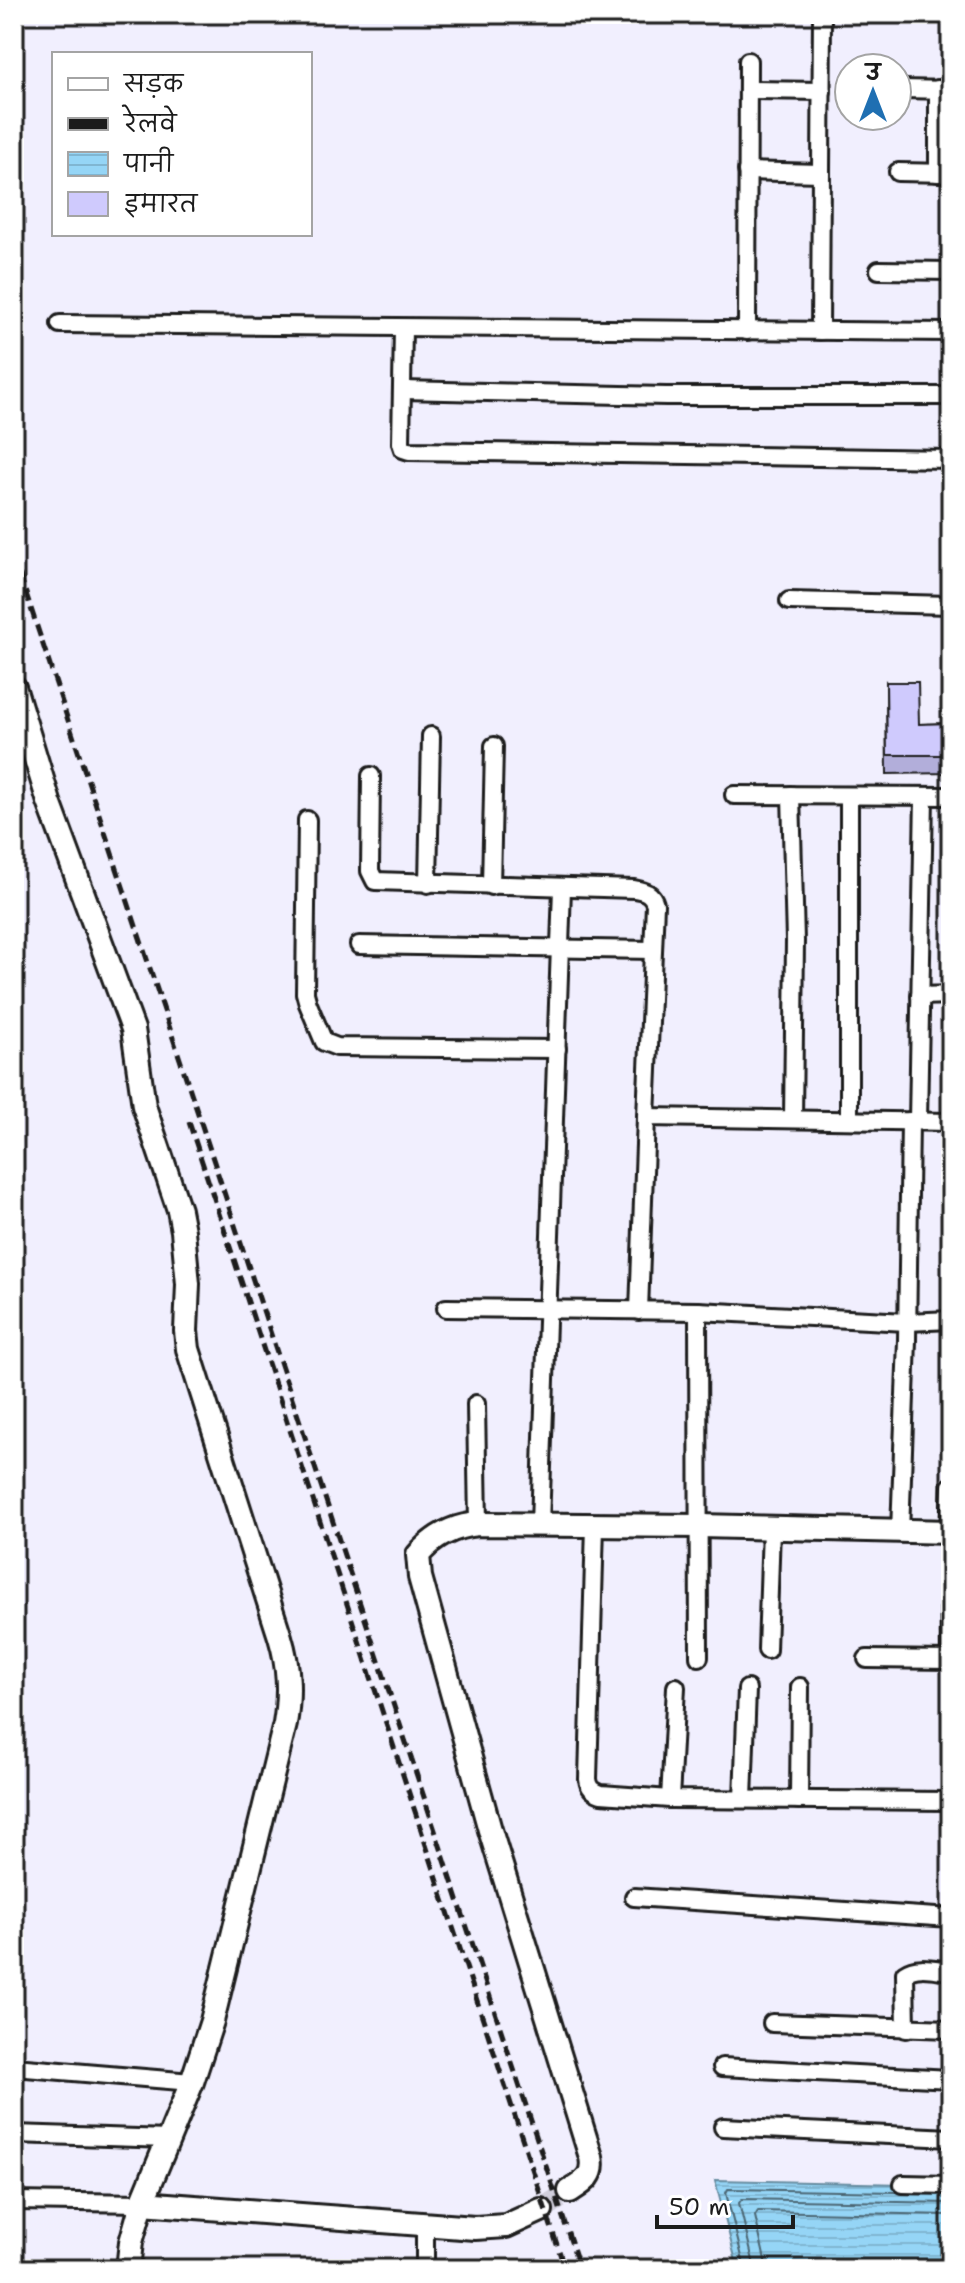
<svg xmlns="http://www.w3.org/2000/svg" width="965" height="2283" font-family="'Shantell Sans','Playpen Sans Deva',sans-serif">
<style>
.water{fill:url(#water-rules);stroke:#658b9f;stroke-width:2}
.lines{fill:none;stroke-linecap:round;stroke-linejoin:round}
.shore{stroke:#4c6673;stroke-width:2}
.secondary-tunnel{stroke:#d1cfdc;stroke-width:22;stroke-dasharray:22 11;stroke-linecap:butt}
.street-casing{stroke:#1c1c1c;stroke-width:22}
.secondary-casing{stroke:#1c1c1c;stroke-width:28}
.street{stroke:#fff;stroke-width:16}
.secondary{stroke:#fff;stroke-width:22}
.rail{stroke:#1c1c1c;stroke-width:5;stroke-dasharray:12 6;stroke-linecap:butt}
.wall{fill:#b2aeda;stroke:#1c1c1c;stroke-width:2}
.building{fill:#cfcafd;stroke:#1c1c1c;stroke-width:2}
</style>
<defs>
<pattern id="water-rules" width="6" height="5" patternUnits="userSpaceOnUse" patternTransform="scale(2)"><rect width="6" height="5" fill="#95d5f6"/><path d="M0 2.5h6" fill="none" stroke="#80b6d2"/></pattern>
</defs>
<rect width="100%" height="100%" fill="#f1effe"/>
<filter id="ink" filterUnits="userSpaceOnUse"><feTurbulence type="fractalNoise" baseFrequency=".0125" numOctaves="2"/><feDisplacementMap in="SourceGraphic" scale="16" xChannelSelector="R" yChannelSelector="G"/><feConvolveMatrix kernelMatrix="1 2 1 2 8 2 1 2 1" color-interpolation-filters="sRGB"/></filter>
<g filter="url(#ink)">
<!-- water -->
<polygon class="water" points="715,2180 951,2185 951,2269 738,2269"/>
<g class="lines">
<!-- shore -->
<g class="shore">
<polyline points="745,2269 726,2193 728,2189 897,2192"/>
<polyline points="755,2269 739,2203 742,2199 951,2203"/>
<polyline points="767,2269 755,2216 758,2211 951,2215"/>
</g>
<!-- secondary-tunnel -->
<polyline class="secondary-tunnel" points="541,2210 570,2191"/>
<defs>
<g id="street">
<polyline points="901,89 951,90"/>
<polyline points="938,89 938,173"/>
<polyline points="748,90 822,91"/>
<polyline points="747,171 821,173"/>
<polyline points="898,172 951,173"/>
<polyline points="879,270 951,271"/>
<polyline points="60,324 951,332"/>
<polyline points="403,328 401,443 403,449 409,451 951,459"/>
<polyline points="747,331 748,61"/>
<polyline points="820,331 822,14"/>
<polyline points="402,390 666,396 951,396"/>
<polyline points="789,601 951,605"/>
<path d="M371,776L370,871L375,881L634,889C645,891 652,893 655,904L646,1117"/>
<polyline points="734,795 951,796"/>
<polyline points="791,795 795,941 793,1119"/>
<polyline points="849,796 849,1120"/>
<polyline points="307,820 305,993 308,1004 324,1042 337,1047 557,1049"/>
<polyline points="428,884 431,736"/>
<polyline points="491,886 494,746"/>
<polyline points="359,945 653,950"/>
<polyline points="920,996 951,995"/>
<polyline points="918,1121 924,796"/>
<polyline points="446,1308 698,1311 907,1322 951,1320"/>
<polyline points="639,1311 646,1117 951,1122"/>
<polyline points="698,1311 699,1657"/>
<polyline points="476,1404 478,1524"/>
<polyline points="540,1524 562,888"/>
<path d="M595,1525L588,1779C589,1788 593,1791 601,1794L670,1799L951,1801"/>
<polyline points="900,1532 907,1340 910,1121"/>
<polyline points="767,1650 771,1528"/>
<polyline points="867,1659 951,1660"/>
<polyline points="950,1660 949,1532 951,1486"/>
<polyline points="670,1799 676,1687"/>
<polyline points="743,1799 747,1689"/>
<polyline points="799,1800 800,1687"/>
<polyline points="634,1897 951,1918"/>
<polyline points="772,2023 951,2029"/>
<path d="M906,2029L905,1973C917,1964 937,1970 951,1971"/>
<polyline points="14,2067 192,2082"/>
<polyline points="722,2067 951,2079"/>
<polyline points="723,2127 951,2138"/>
<polyline points="14,2134 169,2139"/>
<polyline points="903,2184 951,2185"/>
<polyline points="14,2201 142,2203"/>
<polyline points="425,2224 425,2269"/>
</g>
<g id="secondary">
<path d="M14,687L49,802L133,1029L144,1106L179,1210L183,1231L188,1284L186,1331L188,1349L280,1637C289,1667 290,1693 285,1724L212,2021L192,2082L142,2203L131,2242L128,2269"/>
<path d="M570,2191C584,2182 595,2176 591,2157L490,1830L420,1577L418,1555C434,1536 454,1526 478,1524L700,1526L951,1532"/>
<polyline points="142,2203 475,2228 506,2226 541,2210"/>
</g>
</defs>
<!-- street casing -->
<use href="#street" class="street-casing"/>
<!-- secondary casing -->
<use href="#secondary" class="secondary-casing"/>
<!-- street -->
<use href="#street" class="street"/>
<!-- secondary -->
<use href="#secondary" class="secondary"/>
<!-- rail -->
<g class="rail">
<polyline points="14,557 580,2269"/>
<polyline points="189,1122 565,2269"/>
</g>
</g>
<!-- wall -->
<polygon class="wall" points="886,682 919,724 951,723 951,773 887,774"/>
<!-- building -->
<polygon class="building" points="886,682 918,682 919,724 951,723 951,755 887,755"/>
</g>
<!-- margin -->
<rect width="965" height="2283" fill="none" stroke="#fff" stroke-width="48"/>
<rect x="24" y="24" width="917" height="2235" fill="none" stroke="#1c1c1c" stroke-width="3" filter="url(#ink)"/>
<!-- legend -->
<rect x="52" y="52" width="260" height="184" fill="#ffffff" stroke="#a4a4a4" stroke-width="2"/>
<rect x="68" y="78" width="40" height="12" fill="#ffffff" stroke="#a4a4a4" stroke-width="2"/>
<text x="124" y="92" font-size="24" fill="#1c1c1c">सड़क</text>
<rect x="68" y="118" width="40" height="12" fill="#1c1c1c" stroke="#a4a4a4" stroke-width="2"/>
<text x="124" y="132" font-size="24" fill="#1c1c1c">रेलवे</text>
<rect x="68" y="152" width="40" height="24" fill="url(#water-rules)" stroke="#a4a4a4" stroke-width="2"/>
<text x="124" y="172" font-size="24" fill="#1c1c1c">पानी</text>
<rect x="68" y="192" width="40" height="24" fill="#cfcafd" stroke="#a4a4a4" stroke-width="2"/>
<text x="124" y="212" font-size="24" fill="#1c1c1c">इमारत</text>
<!-- north arrow -->
<g transform="translate(873 92)"><circle r="38" fill="#ffffff" stroke="#a4a4a4" stroke-width="2"/>
<path d="M0-6L14 30L0 20L-14 30Z" fill="#1f6fb2"/>
<text y="-12" font-size="22" font-weight="bold" text-anchor="middle" fill="#1c1c1c">उ</text>
</g>
<!-- scale -->
<path d="M657 2215v12h136v-12" fill="none" stroke="#1c1c1c" stroke-width="4"/>
<text x="669" y="2215" font-size="24" fill="#1c1c1c" stroke="#ffffff" stroke-width="6" paint-order="stroke">50 m</text>
</svg>
